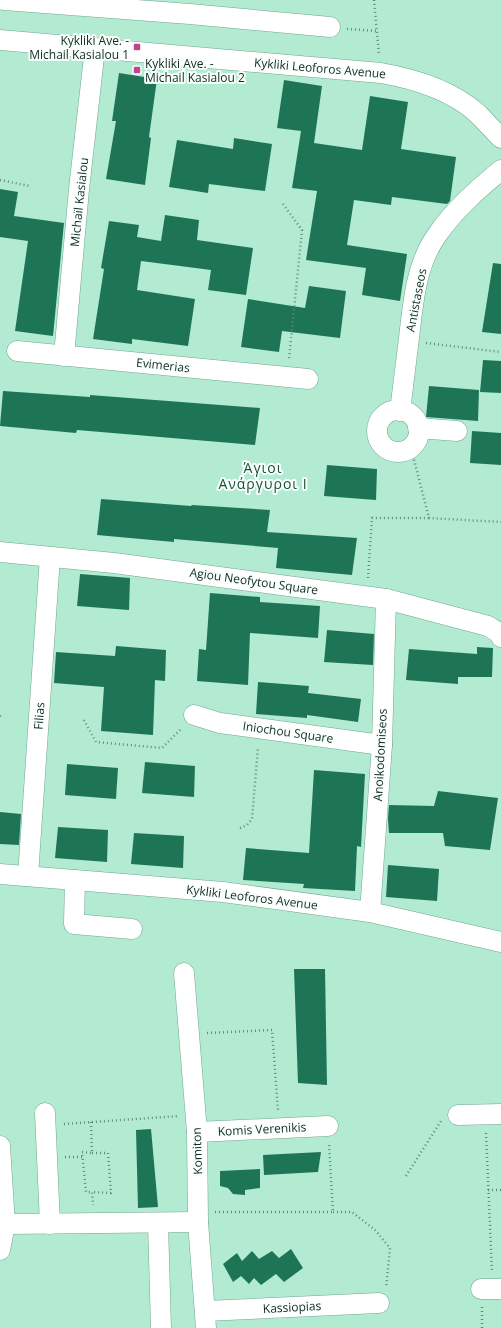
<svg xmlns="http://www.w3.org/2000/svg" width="501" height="1328" font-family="'Open Sans',sans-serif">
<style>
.building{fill:#1e7556}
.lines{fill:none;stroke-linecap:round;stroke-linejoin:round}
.minor-casing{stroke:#70a78f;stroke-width:21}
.path{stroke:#638b79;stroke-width:2.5;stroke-dasharray:1 3;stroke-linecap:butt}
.minor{stroke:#fff;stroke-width:20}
.poi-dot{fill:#c14494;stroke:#f9fffc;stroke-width:1.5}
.labels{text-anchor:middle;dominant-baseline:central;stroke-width:4;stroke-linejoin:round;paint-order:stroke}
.poi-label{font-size:12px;fill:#132a21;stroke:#f9fffc;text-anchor:end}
.street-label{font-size:12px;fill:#132a21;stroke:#f9fffc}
.quarter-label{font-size:14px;letter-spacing:1px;fill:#18503c;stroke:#f9fffc}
</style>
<rect width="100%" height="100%" fill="#b2ebd1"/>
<!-- building -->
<g class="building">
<polygon points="119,73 157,79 149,137 151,138 145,185 106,179 116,121 112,121"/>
<polygon points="284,80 322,86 314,143 362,150 370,96 408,102 401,149 456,157 450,201 447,204 392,197 391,205 354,200 347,245 407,254 400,301 362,295 366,268 306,260 317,191 292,188 301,131 277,128"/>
<polygon points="234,138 272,144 265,191 209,184 208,193 169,187 177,140 233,149"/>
<polygon points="0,189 18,192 14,216 64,223 53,336 15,331 28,241 0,237"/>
<polygon points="165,215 199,220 197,240 253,248 246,295 208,290 211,270 141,261 137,290 195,299 188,346 132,339 132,344 93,339 104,269 101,268 109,221 139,225 137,237 161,241"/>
<polygon points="493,263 501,264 501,334 482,332"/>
<polygon points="309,286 346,291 340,338 282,331 279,352 241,347 248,299 305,308"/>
<polygon points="483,360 501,361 501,393 480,392"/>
<polygon points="429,386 479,390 478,421 426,417"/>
<polygon points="3,391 90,397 90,395 260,408 255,445 77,430 76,433 0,426"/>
<polygon points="472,431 501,433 501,465 470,463"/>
<polygon points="327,465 377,469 376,500 324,496"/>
<polygon points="101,499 191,506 192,505 270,510 267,532 357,538 352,575 276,568 278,548 174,539 174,542 97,535"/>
<polygon points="80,574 130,578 129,610 77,606"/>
<polygon points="210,593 260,597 260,602 320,606 318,638 250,633 248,685 197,681 199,649 206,650"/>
<polygon points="327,630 374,634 373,665 324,662"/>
<polygon points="116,646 166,650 165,681 155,680 153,735 101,731 104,687 54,683 56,652 115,656"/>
<polygon points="477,647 493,648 492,677 458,677 458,684 406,680 409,649 477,654"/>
<polygon points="258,682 309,686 308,693 361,699 358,722 307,715 307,718 256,714"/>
<polygon points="145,762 195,766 194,797 142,793"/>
<polygon points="67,764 118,768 116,799 65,795"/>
<polygon points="314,770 365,774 361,847 357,846 355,891 303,888 304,884 243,880 246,848 309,853"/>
<polygon points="438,791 498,798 490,850 445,846 443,833 389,833 388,819 389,805 434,806"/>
<polygon points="0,812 21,814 19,845 0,844"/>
<polygon points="58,827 108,830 107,862 55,858"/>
<polygon points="134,833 184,836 183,868 131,864"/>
<polygon points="388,865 439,869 437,901 386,897"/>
<polygon points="294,969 325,969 327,1085 298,1083"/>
<polygon points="151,1129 158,1207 138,1208 136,1130"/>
<polygon points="321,1152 318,1172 264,1175 263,1155"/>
<polygon points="260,1169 260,1188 245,1190 245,1195 233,1194 228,1188 220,1186 220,1171"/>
<polygon points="291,1249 303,1268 284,1282 276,1274 261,1285 254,1278 249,1284 241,1276 233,1282 223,1264 237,1253 242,1261 252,1251 259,1259 272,1251 279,1258"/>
</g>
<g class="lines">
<defs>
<g id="minor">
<polyline points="4,0 190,14 330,27"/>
<path d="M0,40L381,73C415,79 451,90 477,113C485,121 493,130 501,138"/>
<polyline points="17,351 308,379"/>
<polyline points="64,356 79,189 95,48"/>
<circle cx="398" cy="431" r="21"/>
<path d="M400,411C403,386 406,362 409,338C413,303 416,264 437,235C454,210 478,189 501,170"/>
<polyline points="418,428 457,431"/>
<polyline points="0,552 114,563 386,599 488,626 499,633 501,637"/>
<polyline points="194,715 220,723 382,745"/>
<polyline points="0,874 223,892 370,912 501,942"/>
<polyline points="28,876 50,557"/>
<polyline points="75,880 74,924 132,929"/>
<polyline points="370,912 382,745 386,599"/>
<polyline points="184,973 197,1132 198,1222 206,1328"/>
<polyline points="45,1113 50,1224"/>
<polyline points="458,1115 501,1114"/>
<polyline points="197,1132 328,1126"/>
<polyline points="0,1146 5,1224 0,1250"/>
<polyline points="158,1223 161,1328"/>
<polyline points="5,1224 198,1222"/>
<polyline points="481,1289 501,1289"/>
<polyline points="205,1311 379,1303"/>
</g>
</defs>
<!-- minor casing -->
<use href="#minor" class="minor-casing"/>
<!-- path -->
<g class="path">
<polyline points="374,0 379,55"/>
<polyline points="347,29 377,31"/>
<polyline points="0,180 30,186"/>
<polyline points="283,204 302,230 289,359"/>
<polyline points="426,343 501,352"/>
<polyline points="411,448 429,518 501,522"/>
<polyline points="368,578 372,518 429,518"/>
<polyline points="0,716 1,715"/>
<polyline points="84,720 96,742 162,748 182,728"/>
<polyline points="240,828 247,825 252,819 258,747"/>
<polyline points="207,1033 272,1030 278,1110"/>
<polyline points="91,1122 92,1153 82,1152 86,1192 92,1192 93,1205"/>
<polyline points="64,1124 179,1116"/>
<polyline points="486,1133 492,1272"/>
<polyline points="92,1153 108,1153 111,1193 92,1192"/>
<polyline points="65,1157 82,1157"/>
<polyline points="406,1176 441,1121"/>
<polyline points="488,1190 501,1190"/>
<polyline points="215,1212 333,1212 329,1144"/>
<polyline points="333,1212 352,1212 375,1230 390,1248 386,1288"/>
<polyline points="482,1307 482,1328"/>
</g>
<!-- minor -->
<use href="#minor" class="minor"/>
</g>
<!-- markers -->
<g class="poi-dot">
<rect x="133" y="43" width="8" height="8" rx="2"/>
<rect x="133" y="66" width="8" height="8" rx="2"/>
</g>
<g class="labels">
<!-- poi labels -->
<g class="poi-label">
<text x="129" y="40">Kykliki Ave. -<tspan x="129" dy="14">Michail Kasialou 1</tspan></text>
<text x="145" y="63" text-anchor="start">Kykliki Ave. -<tspan x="145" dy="14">Michail Kasialou 2</tspan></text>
</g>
<!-- street labels -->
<g class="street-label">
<text transform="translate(320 68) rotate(5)">Kykliki Leoforos Avenue</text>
<text transform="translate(79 202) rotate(-84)">Michaïl Kasialou</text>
<text transform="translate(416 300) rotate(-79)">Antistaseos</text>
<text transform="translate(163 365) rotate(6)">Evimerias</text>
<text transform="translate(254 581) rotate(8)">Agiou Neofytou Square</text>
<text transform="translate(39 716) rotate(-86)">Filias</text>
<text transform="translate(288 732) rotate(8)">Iniochou Square</text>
<text transform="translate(380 755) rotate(-87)">Anoikodomiseos</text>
<text transform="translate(252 897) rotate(7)">Kykliki Leoforos Avenue</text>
<text transform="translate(262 1129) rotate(-3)">Komis Verenikis</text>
<text transform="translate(197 1151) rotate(-92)">Komiton</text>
<text transform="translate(292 1307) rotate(-3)">Kassiopias</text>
</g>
<!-- quarter labels -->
<g class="quarter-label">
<text x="263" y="467">Άγιοι<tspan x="263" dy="16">Ανάργυροι Ι</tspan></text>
</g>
</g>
</svg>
